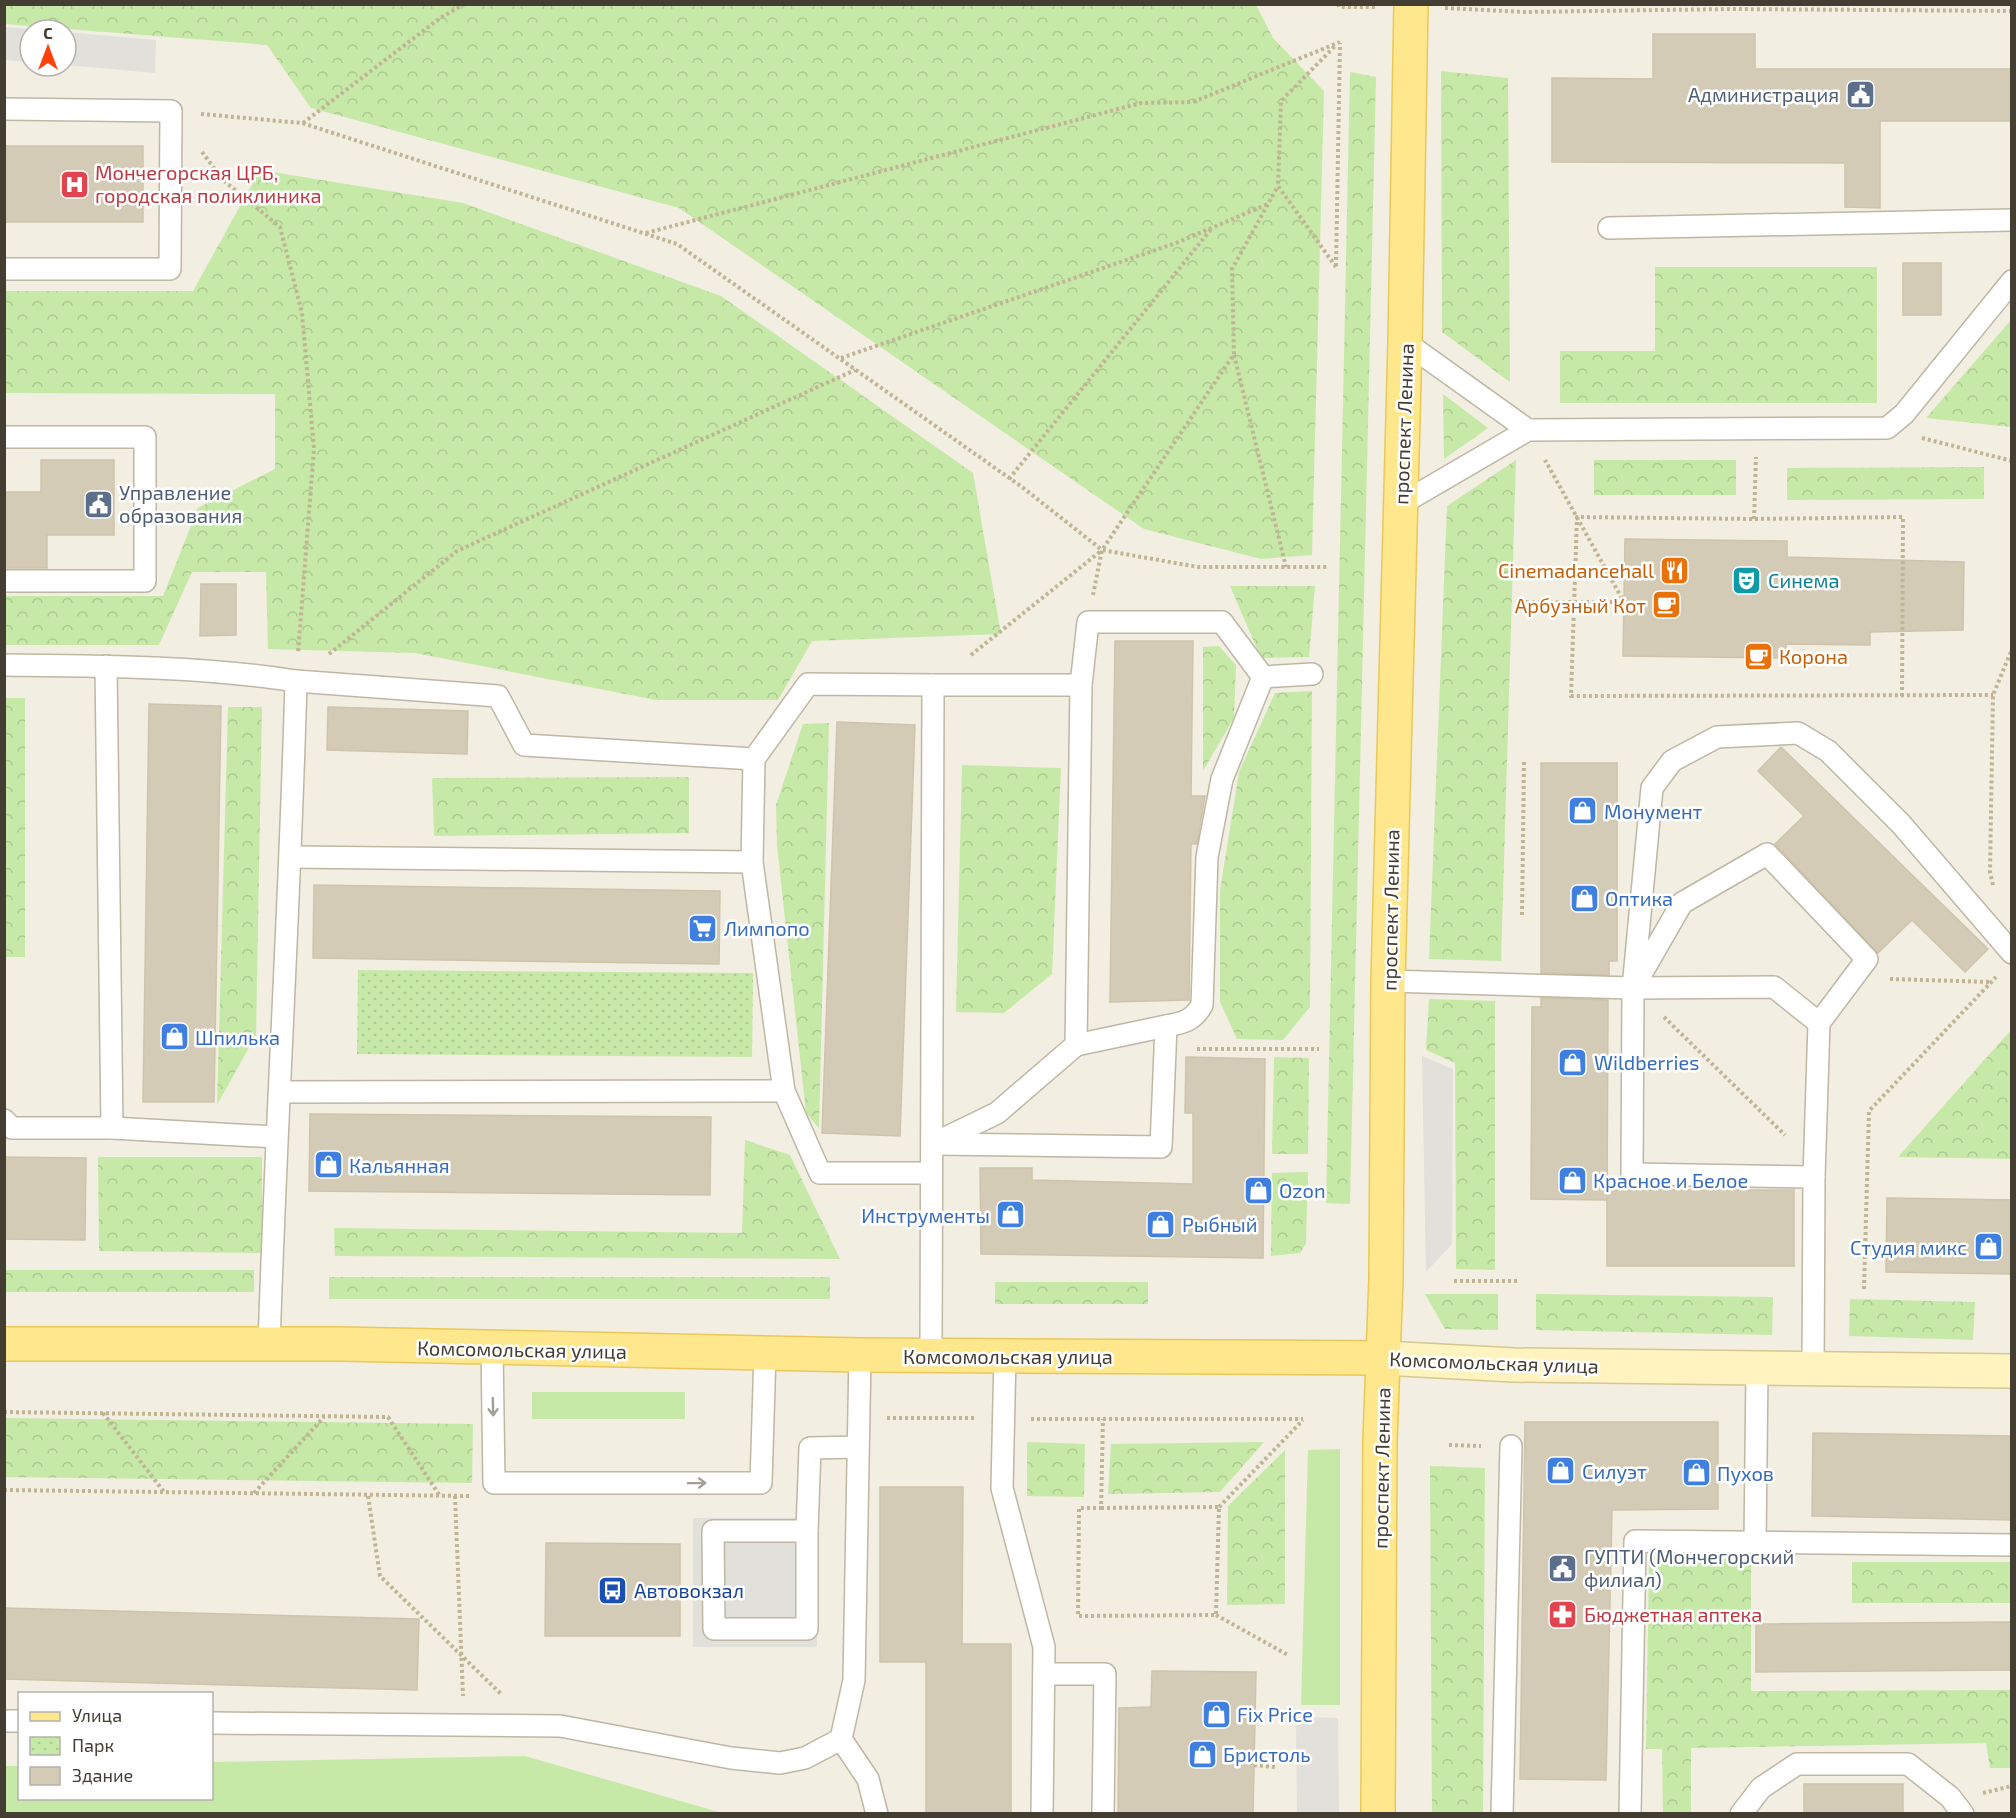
<svg xmlns="http://www.w3.org/2000/svg" width="2016" height="1818" font-family="'Exo 2',sans-serif">
<style>
.grass{fill:#c7e9a8}
.forest{fill:url(#forest-crowns)}
.park{fill:url(#park-dots)}
.parking{fill:#e2e0db}
.building{fill:#d4cbb7;stroke:#cfc3aa;stroke-width:1.5}
.lines{fill:none;stroke-linecap:round;stroke-linejoin:round}
.lane-casing{stroke:#beb7a4;stroke-width:24}
.secondary-casing{stroke:#d4c78f;stroke-width:36}
.primary-casing{stroke:#e9c859;stroke-width:36}
.path{stroke:#c0b495;stroke-width:4;stroke-dasharray:3 3;stroke-linecap:butt}
.lane{stroke:#fff;stroke-width:21}
.secondary{stroke:#fff4bf;stroke-width:33}
.primary{stroke:#ffe78e;stroke-width:33}
.oneway{stroke:#a29e98}
.labels{text-anchor:middle;dominant-baseline:central;stroke-width:5;stroke-linejoin:round;paint-order:stroke}
.service-label{font-size:20px;fill:#4e5e75;stroke:#fff;text-anchor:start}
.health-label{font-size:20px;fill:#be3a42;stroke:#fff;text-anchor:start}
.street-label{font-size:20px;fill:#443e32;stroke:#fff}
.food-label{font-size:20px;fill:#c56008;stroke:#fff;text-anchor:end}
.culture-label{font-size:20px;fill:#0d838f;stroke:#fff;text-anchor:start}
.shop-label{font-size:20px;fill:#366cbe;stroke:#fff;text-anchor:start}
.transit-label{font-size:20px;fill:#164399;stroke:#fff;text-anchor:start}
</style>
<defs>
<pattern id="forest-crowns" width="20" height="18" patternUnits="userSpaceOnUse" patternTransform="scale(1.5)"><rect width="20" height="18" fill="#c7e9a8"/><path d="M2 6a3 3 0 1 1 6 0M12 15a3 3 0 1 1 6 0" fill="none" stroke="#acc991"/></pattern>
<pattern id="park-dots" width="8" height="8" patternUnits="userSpaceOnUse" patternTransform="scale(1.5)"><rect width="8" height="8" fill="#c7e9a8"/><path d="M2 2h.1M6 6h.1" fill="none" stroke="#acc991" stroke-width="1.8" stroke-linecap="round"/></pattern>
</defs>
<rect width="100%" height="100%" fill="#f2eee2"/>
<!-- grass -->
<g class="grass">
<rect x="532" y="1392" width="153" height="27"/>
<polygon points="1340,1449 1340,1705 1301,1705 1308,1450"/>
<polygon points="525,1756 722,1813 5,1813 5,1766 19,1766 20,1798 212,1798 212,1762"/>
</g>
<!-- forest -->
<g class="forest">
<polygon points="4,5 1256,5 1273,38 1324,91 1312,555 1261,559 1144,529 679,208 311,108 267,45 5,24"/>
<polygon points="1441,71 1508,78 1510,382 1442,332"/>
<polygon points="1350,72 1376,77 1350,1204 1326,1203"/>
<polygon points="260,170 463,203 721,296 973,473 1001,634 812,641 778,700 656,700 415,653 268,649 266,572 192,572 159,645 5,645 5,596 163,596 198,508 275,469 275,394 5,393 5,291 193,291"/>
<polygon points="1655,267 1877,267 1877,403 1560,403 1560,351 1655,351"/>
<polygon points="2011,320 2011,427 1926,418"/>
<polygon points="1443,394 1488,428 1444,459"/>
<polygon points="1516,460 1501,961 1429,959 1447,506"/>
<rect x="1594" y="460" width="142" height="35"/>
<polygon points="1984,467 1984,499 1787,500 1787,468"/>
<polygon points="1230,586 1315,586 1309,657 1261,658"/>
<polygon points="1219,646 1236,665 1234,718 1203,771 1203,647"/>
<polygon points="1312,691 1310,1007 1283,1040 1237,1039 1220,1002 1220,890 1239,772 1275,693"/>
<polygon points="4,698 25,698 25,957 5,957"/>
<polygon points="228,707 262,707 256,1035 217,1105"/>
<polygon points="829,723 819,1128 806,1113 777,845 776,805 803,724"/>
<polygon points="962,765 1061,768 1052,974 1004,1013 956,1012"/>
<polygon points="689,777 689,833 434,836 432,778"/>
<polygon points="1429,999 1495,1001 1495,1270 1456,1269 1455,1063 1426,1050"/>
<polygon points="2011,1030 2011,1159 1898,1157"/>
<polygon points="1274,1057 1309,1058 1308,1154 1272,1154"/>
<polygon points="745,1140 790,1155 840,1259 335,1256 334,1228 742,1233"/>
<polygon points="98,1157 262,1157 262,1253 99,1251"/>
<polygon points="1308,1172 1306,1243 1300,1253 1271,1256 1272,1173"/>
<rect x="5" y="1270" width="249" height="22"/>
<rect x="329" y="1277" width="501" height="22"/>
<rect x="995" y="1282" width="153" height="22"/>
<polygon points="1425,1294 1498,1294 1498,1330 1445,1329"/>
<polygon points="1536,1294 1773,1297 1772,1335 1536,1330"/>
<polygon points="1850,1299 1975,1302 1973,1340 1849,1336"/>
<polygon points="5,1418 473,1424 472,1483 5,1477"/>
<polygon points="1027,1442 1085,1444 1084,1497 1027,1496"/>
<polygon points="1264,1442 1220,1492 1108,1494 1111,1444"/>
<polygon points="1285,1450 1285,1604 1227,1605 1228,1506"/>
<polygon points="1430,1466 1485,1468 1483,1813 1432,1813"/>
<polygon points="1649,1557 1751,1559 1751,1691 2011,1690 2011,1768 1990,1768 1986,1743 1691,1748 1691,1813 1663,1813 1662,1749 1646,1749"/>
<rect x="1852" y="1562" width="159" height="41"/>
</g>
<!-- park -->
<polygon class="park" points="358,970 753,973 752,1057 357,1054"/>
<!-- parking -->
<g class="parking">
<polygon points="4,27 43,30 30,30 30,62 5,60"/>
<polygon points="66,32 156,40 155,73 66,65"/>
<polygon points="1422,1056 1453,1069 1452,1244 1426,1272"/>
<rect x="693" y="1518" width="124" height="129"/>
<polygon points="1296,1717 1338,1718 1339,1813 1297,1813"/>
</g>
<!-- building -->
<g class="building">
<polygon points="1653,34 1755,34 1755,69 2012,69 2012,121 1880,121 1880,208 1845,207 1845,163 1552,162 1552,78 1653,79"/>
<rect x="4" y="146" width="139" height="76"/>
<rect x="1903" y="263" width="38" height="52"/>
<polygon points="41,460 114,460 114,535 47,535 47,568 4,568 4,492 41,492"/>
<polygon points="1625,539 1787,541 1787,557 1964,562 1963,630 1870,632 1870,645 1786,644 1786,658 1623,656"/>
<polygon points="201,584 236,584 236,635 200,636"/>
<polygon points="1115,641 1193,641 1191,796 1205,796 1197,844 1191,844 1189,1000 1110,1002"/>
<polygon points="149,704 221,706 214,1102 143,1102"/>
<polygon points="328,707 468,711 467,754 327,750"/>
<polygon points="837,722 915,725 900,1136 822,1133"/>
<polygon points="1781,747 1988,949 1965,972 1912,920 1878,953 1775,844 1804,816 1758,771"/>
<polygon points="1541,763 1617,763 1617,961 1609,961 1609,975 1541,973"/>
<polygon points="314,885 720,891 719,964 313,958"/>
<polygon points="1541,998 1608,1000 1607,1200 1531,1199 1532,1007 1541,1007"/>
<polygon points="1186,1057 1265,1059 1263,1258 981,1254 980,1168 1032,1168 1032,1180 1193,1184 1193,1113 1185,1113"/>
<polygon points="310,1114 711,1117 710,1195 309,1191"/>
<polygon points="4,1157 86,1158 85,1240 4,1239"/>
<rect x="1607" y="1190" width="187" height="76"/>
<polygon points="1887,1198 2012,1200 2012,1274 1886,1272"/>
<polygon points="1525,1422 1718,1422 1718,1509 1612,1510 1606,1780 1520,1779"/>
<polygon points="1813,1433 2012,1436 2012,1520 1812,1516"/>
<polygon points="880,1487 963,1487 962,1644 1011,1644 1011,1814 926,1814 926,1662 880,1662"/>
<polygon points="546,1543 680,1544 680,1636 545,1636"/>
<polygon points="4,1608 419,1619 417,1690 4,1679"/>
<polygon points="2012,1622 2012,1670 1756,1672 1756,1624"/>
<polygon points="1152,1671 1256,1672 1253,1814 1118,1814 1119,1708 1151,1707"/>
<rect x="1804" y="1784" width="99" height="30"/>
</g>
<g class="lines">
<defs>
<g id="lane">
<polyline points="4,109 171,111 170,269 4,269"/>
<polyline points="1609,228 2012,220"/>
<polyline points="1405,342 1528,430"/>
<polyline points="4,437 145,437 145,581 4,581"/>
<polyline points="1401,504 1528,430 1887,428 1904,414 2012,281"/>
<path d="M4,665C101,666 200,666 296,681C290,903 276,1124 269,1346"/>
<polyline points="106,666 112,1128"/>
<polyline points="1263,677 1312,674"/>
<polyline points="296,681 498,696 524,745 754,759"/>
<path d="M1081,685L1088,622H1222L1263,677L1222,779L1207,857L1202,1005C1193,1021 1183,1023 1166,1026"/>
<polyline points="291,857 752,862"/>
<polyline points="1388,981 1633,988 1682,903 1767,854 1867,959 1819,1023 1814,1177"/>
<polyline points="1633,988 1774,987 1819,1023"/>
<polyline points="281,1092 784,1091"/>
<polyline points="4,1120 12,1128 112,1128 276,1137"/>
<polyline points="933,1144 997,1113 1076,1045 1081,685 933,685"/>
<polyline points="936,1144 1161,1147 1166,1026 1076,1045"/>
<polyline points="930,1173 820,1173 784,1091 752,862 754,759 808,684 933,685 931,1355"/>
<polyline points="492,1349 494,1483 761,1483 765,1353"/>
<polyline points="1005,1355 1002,1488 1044,1647 1042,1814"/>
<polyline points="1813,1370 1814,1177 1632,1174 1633,988 1652,788 1672,761 1717,737 1798,733 1828,751 1901,824 2012,953"/>
<polygon points="713,1531 807,1531 807,1629 714,1629"/>
<polyline points="807,1531 810,1448 858,1447"/>
<polyline points="1755,1543 1757,1370"/>
<polyline points="1044,1674 1105,1674 1103,1814"/>
<polyline points="4,1721 20,1721"/>
<polyline points="212,1723 560,1726 731,1758 780,1763 805,1758 841,1739 854,1680 860,1355"/>
<polyline points="841,1739 868,1779 877,1814"/>
<polyline points="1502,1814 1511,1446"/>
<polyline points="1630,1814 1635,1541 2012,1545"/>
<polyline points="1741,1814 1761,1788 1797,1764 1908,1764 1950,1797 1963,1814"/>
</g>
<polyline id="secondary" points="1383,1358 1514,1365 2012,1371"/>
<g id="primary">
<polyline points="4,1344 340,1344 860,1355 1383,1358"/>
<polyline points="1378,1814 1380,1441 1386,1278 1388,981 1405,342 1411,4"/>
</g>
</defs>
<!-- lane casing -->
<use href="#lane" class="lane-casing"/>
<!-- secondary casing -->
<use href="#secondary" class="secondary-casing"/>
<!-- primary casing -->
<use href="#primary" class="primary-casing"/>
<!-- path -->
<g class="path">
<polyline points="1338,4 1339,7 1377,7"/>
<polyline points="1445,8 1525,12 1731,9 2012,11"/>
<polyline points="201,114 302,123 677,244 1022,487 1102,550 1198,567 1328,567"/>
<polyline points="303,123 440,18 465,4"/>
<polyline points="202,152 223,180 280,227 302,313 314,449 298,653"/>
<polyline points="646,233 1141,103 1193,102 1340,42"/>
<polyline points="1336,266 1340,43"/>
<polyline points="1336,267 1278,186 1281,101 1336,45"/>
<polyline points="1234,355 1286,567"/>
<polyline points="841,358 1176,243 1268,204"/>
<polyline points="1922,438 2012,461"/>
<polyline points="1009,479 1212,228"/>
<polyline points="1754,519 1756,457"/>
<polyline points="1093,595 1102,550 1234,354 1232,269 1278,186"/>
<polyline points="1526,602 1624,602 1545,460"/>
<polyline points="329,654 457,551 855,370"/>
<polyline points="971,655 1101,551"/>
<polyline points="1902,696 1903,517 1754,519 1577,517 1571,696 1993,695"/>
<polyline points="1993,885 1990,872 1993,695 2012,649"/>
<polyline points="1522,915 1524,762"/>
<polyline points="1890,979 1992,982"/>
<polyline points="1664,1017 1785,1135"/>
<polyline points="1197,1049 1319,1049"/>
<polyline points="1454,1281 1518,1281"/>
<polyline points="1864,1289 1869,1111 1996,977"/>
<polyline points="4,1412 388,1417 440,1496"/>
<polyline points="103,1413 164,1492"/>
<polyline points="887,1418 976,1418"/>
<polyline points="1031,1419 1303,1419"/>
<polyline points="1449,1445 1481,1446"/>
<polyline points="4,1490 469,1496"/>
<polyline points="254,1493 324,1417"/>
<polyline points="368,1496 380,1576 502,1695"/>
<polyline points="455,1496 463,1696"/>
<polyline points="1219,1507 1303,1420"/>
<polyline points="1101,1508 1219,1507 1216,1615 1078,1616 1079,1508 1101,1508 1103,1419"/>
<polyline points="1216,1615 1288,1655"/>
<polyline points="1254,1765 1275,1767"/>
<polyline points="1983,1793 2012,1786"/>
</g>
<!-- lane -->
<use href="#lane" class="lane"/>
<!-- secondary -->
<use href="#secondary" class="secondary"/>
<!-- primary -->
<use href="#primary" class="primary"/>
</g>
<!-- one-way arrows -->
<defs><path id="oneway-shaft" d="M-6 0H5M1.5-3L5.5 0L1.5 3" fill="none" stroke-width="1.6" stroke-linecap="round" stroke-linejoin="round" transform="scale(1.5)"/></defs>
<g class="oneway">
<use href="#oneway-shaft" transform="translate(493 1407) rotate(89)"/>
<use href="#oneway-shaft" transform="translate(697 1483) rotate(-1)"/>
</g>
<!-- icons -->
<defs>
<symbol id="civic-square" viewBox="-11 -11 22 22"><rect x="-9" y="-9" width="18" height="18" rx="4" fill="#5c6f8a" stroke="#fff"/><path d="M-.6-6.5H3V-4.5H.6V-3L4-1V1h2V6H-6V1h2V-1L-.6-3ZM-1.2 2.5V6h2.4V2.5Z" fill="#fff"/></symbol>
<symbol id="hospital-square" viewBox="-11 -11 22 22"><rect x="-9" y="-9" width="18" height="18" rx="4" fill="#e0444e" stroke="#fff"/><path d="M-5-5h3v3.5h4V-5h3V5h-3V1.5h-4V5h-3Z" fill="#fff"/></symbol>
<symbol id="restaurant-square" viewBox="-11 -11 22 22"><rect x="-9" y="-9" width="18" height="18" rx="4" fill="#e8710a" stroke="#fff"/><path d="M-5-6h1v4h1v-4h1v4h1v-4h1v5L-1.5 .5V6h-2V.5L-5-1ZM5-6V6H3V1.5H1.5Q1.5-4 5-6Z" fill="#fff"/></symbol>
<symbol id="theatre-square" viewBox="-11 -11 22 22"><rect x="-9" y="-9" width="18" height="18" rx="4" fill="#0f9aa8" stroke="#fff"/><path d="M-5-5.5Q0-4 5-5.5V0Q5 5 0 6Q-5 5-5 0ZM-3.3-2.5H-1v1.5H-3.3ZM1-2.5H3.3v1.5H1ZM-2.8 1Q0 5.5 2.8 1Z" fill="#fff"/></symbol>
<symbol id="cafe-square" viewBox="-11 -11 22 22"><rect x="-9" y="-9" width="18" height="18" rx="4" fill="#e8710a" stroke="#fff"/><path d="M-5.5-4.5H6V0H3Q3 3.5 0 3.5H-2.5Q-5.5 3.5-5.5 0ZM3-3.2v2h1.7v-2ZM-6 4.5H4V6H-6Z" fill="#fff"/></symbol>
<symbol id="shop-square" viewBox="-11 -11 22 22"><rect x="-9" y="-9" width="18" height="18" rx="4" fill="#3f7fe0" stroke="#fff"/><path d="M-5-2.5h2.3a2.7 3.5 0 0 1 5.4 0H5L5.5 6h-11ZM-1.5-2.5h3a1.5 2.3 0 0 0-3 0Z" fill="#fff"/></symbol>
<symbol id="supermarket-square" viewBox="-11 -11 22 22"><rect x="-9" y="-9" width="18" height="18" rx="4" fill="#3f7fe0" stroke="#fff"/><path d="M-6-5.5h2.5l.6 2H6L4.5 2H-2.5L-4.4-4H-6ZM-1.5 3.2a1.3 1.3 0 1 0 .1 0ZM3 3.2a1.3 1.3 0 1 0 .1 0Z" fill="#fff"/></symbol>
<symbol id="bus-square" viewBox="-11 -11 22 22"><rect x="-9" y="-9" width="18" height="18" rx="4" fill="#1a4fb4" stroke="#fff"/><path d="M-5-6H5V4H4V6H2V4H-2V6H-4V4H-5ZM-3.5-4V0h7V-4ZM-3.5 1.2v1.5H-2V1.2ZM2 1.2v1.5H3.5V1.2Z" fill="#fff"/></symbol>
<symbol id="pharmacy-square" viewBox="-11 -11 22 22"><rect x="-9" y="-9" width="18" height="18" rx="4" fill="#e0444e" stroke="#fff"/><path d="M-2-6h4v4h4v4h-4v4h-4v-4h-4v-4h4Z" fill="#fff"/></symbol>
</defs>
<g fill-rule="evenodd">
<use href="#civic-square" x="1844" y="78" width="33" height="33"/>
<use href="#hospital-square" x="58" y="168" width="33" height="33"/>
<use href="#civic-square" x="82" y="488" width="33" height="33"/>
<use href="#restaurant-square" x="1658" y="554" width="33" height="33"/>
<use href="#theatre-square" x="1730" y="564" width="33" height="33"/>
<use href="#cafe-square" x="1650" y="588" width="33" height="33"/>
<use href="#cafe-square" x="1742" y="640" width="33" height="33"/>
<use href="#shop-square" x="1566" y="794" width="33" height="33"/>
<use href="#shop-square" x="1568" y="882" width="33" height="33"/>
<use href="#supermarket-square" x="686" y="912" width="33" height="33"/>
<use href="#shop-square" x="158" y="1020" width="33" height="33"/>
<use href="#shop-square" x="1556" y="1046" width="33" height="33"/>
<use href="#shop-square" x="312" y="1148" width="33" height="33"/>
<use href="#shop-square" x="1556" y="1164" width="33" height="33"/>
<use href="#shop-square" x="1242" y="1174" width="33" height="33"/>
<use href="#shop-square" x="994" y="1198" width="33" height="33"/>
<use href="#shop-square" x="1144" y="1208" width="33" height="33"/>
<use href="#shop-square" x="1972" y="1230" width="33" height="33"/>
<use href="#shop-square" x="1544" y="1454" width="33" height="33"/>
<use href="#shop-square" x="1680" y="1456" width="33" height="33"/>
<use href="#civic-square" x="1546" y="1552" width="33" height="33"/>
<use href="#bus-square" x="596" y="1574" width="33" height="33"/>
<use href="#pharmacy-square" x="1546" y="1598" width="33" height="33"/>
<use href="#shop-square" x="1200" y="1698" width="33" height="33"/>
<use href="#shop-square" x="1186" y="1738" width="33" height="33"/>
</g>
<g class="labels">
<!-- service labels -->
<g class="service-label">
<text x="1839" y="94" text-anchor="end">Администрация</text>
<text x="119" y="492">Управление<tspan x="119" dy="23">образования</tspan></text>
<text x="1584" y="1556">ГУПТИ (Мончегорский<tspan x="1584" dy="23">филиал)</tspan></text>
</g>
<!-- health labels -->
<g class="health-label">
<text x="95" y="172">Мончегорская ЦРБ,<tspan x="95" dy="23">городская поликлиника</tspan></text>
<text x="1584" y="1614">Бюджетная аптека</text>
</g>
<!-- street labels -->
<g class="street-label">
<text transform="translate(1403 424) rotate(-88)">проспект Ленина</text>
<text transform="translate(1390 910) rotate(-89)">проспект Ленина</text>
<text transform="translate(522 1349) rotate(1)">Комсомольская улица</text>
<text x="1008" y="1356">Комсомольская улица</text>
<text transform="translate(1494 1362) rotate(2)">Комсомольская улица</text>
<text transform="translate(1381 1468) rotate(-89)">проспект Ленина</text>
</g>
<!-- food labels -->
<g class="food-label">
<text x="1654" y="570">Cinemadancehall</text>
<text x="1646" y="605">Арбузный Кот</text>
<text x="1779" y="656" text-anchor="start">Корона</text>
</g>
<!-- culture labels -->
<g class="culture-label">
<text x="1768" y="580">Синема</text>
</g>
<!-- shop labels -->
<g class="shop-label">
<text x="1604" y="811">Монумент</text>
<text x="1605" y="898">Оптика</text>
<text x="724" y="928">Лимпопо</text>
<text x="195" y="1037">Шпилька</text>
<text x="1594" y="1062">Wildberries</text>
<text x="349" y="1165">Кальянная</text>
<text x="1593" y="1180">Красное и Белое</text>
<text x="1279" y="1190">Ozon</text>
<text x="990" y="1215" text-anchor="end">Инструменты</text>
<text x="1182" y="1224">Рыбный</text>
<text x="1967" y="1247" text-anchor="end">Студия микс</text>
<text x="1582" y="1471">Силуэт</text>
<text x="1717" y="1473">Пухов</text>
<text x="1237" y="1714">Fix Price</text>
<text x="1223" y="1754">Бристоль</text>
</g>
<!-- transit labels -->
<g class="transit-label">
<text x="634" y="1590">Автовокзал</text>
</g>
</g>
<!-- border -->
<rect width="2016" height="1818" fill="none" stroke="#443e32" stroke-width="12"/>
<!-- legend -->
<rect x="18" y="1692" width="195" height="108" fill="#ffffff" stroke="#b4b2ad" stroke-width="1.5"/>
<rect x="30" y="1712" width="30" height="9" fill="#ffe78e" stroke="#b4b2ad" stroke-width="1.5"/>
<text x="72" y="1722" font-size="18" fill="#443e32">Улица</text>
<rect x="30" y="1737" width="30" height="18" fill="url(#park-dots)" stroke="#b4b2ad" stroke-width="1.5"/>
<text x="72" y="1752" font-size="18" fill="#443e32">Парк</text>
<rect x="30" y="1767" width="30" height="18" fill="#d4cbb7" stroke="#b4b2ad" stroke-width="1.5"/>
<text x="72" y="1782" font-size="18" fill="#443e32">Здание</text>
<!-- north arrow -->
<g transform="translate(48 48)"><circle r="28" fill="#ffffff" stroke="#b4b2ad" stroke-width="1.5"/>
<path d="M0-4.5L10 22L0 15L-10 22Z" fill="#ff410c"/>
<text y="-9" font-size="16" font-weight="bold" text-anchor="middle" fill="#443e32">С</text>
</g>
</svg>
